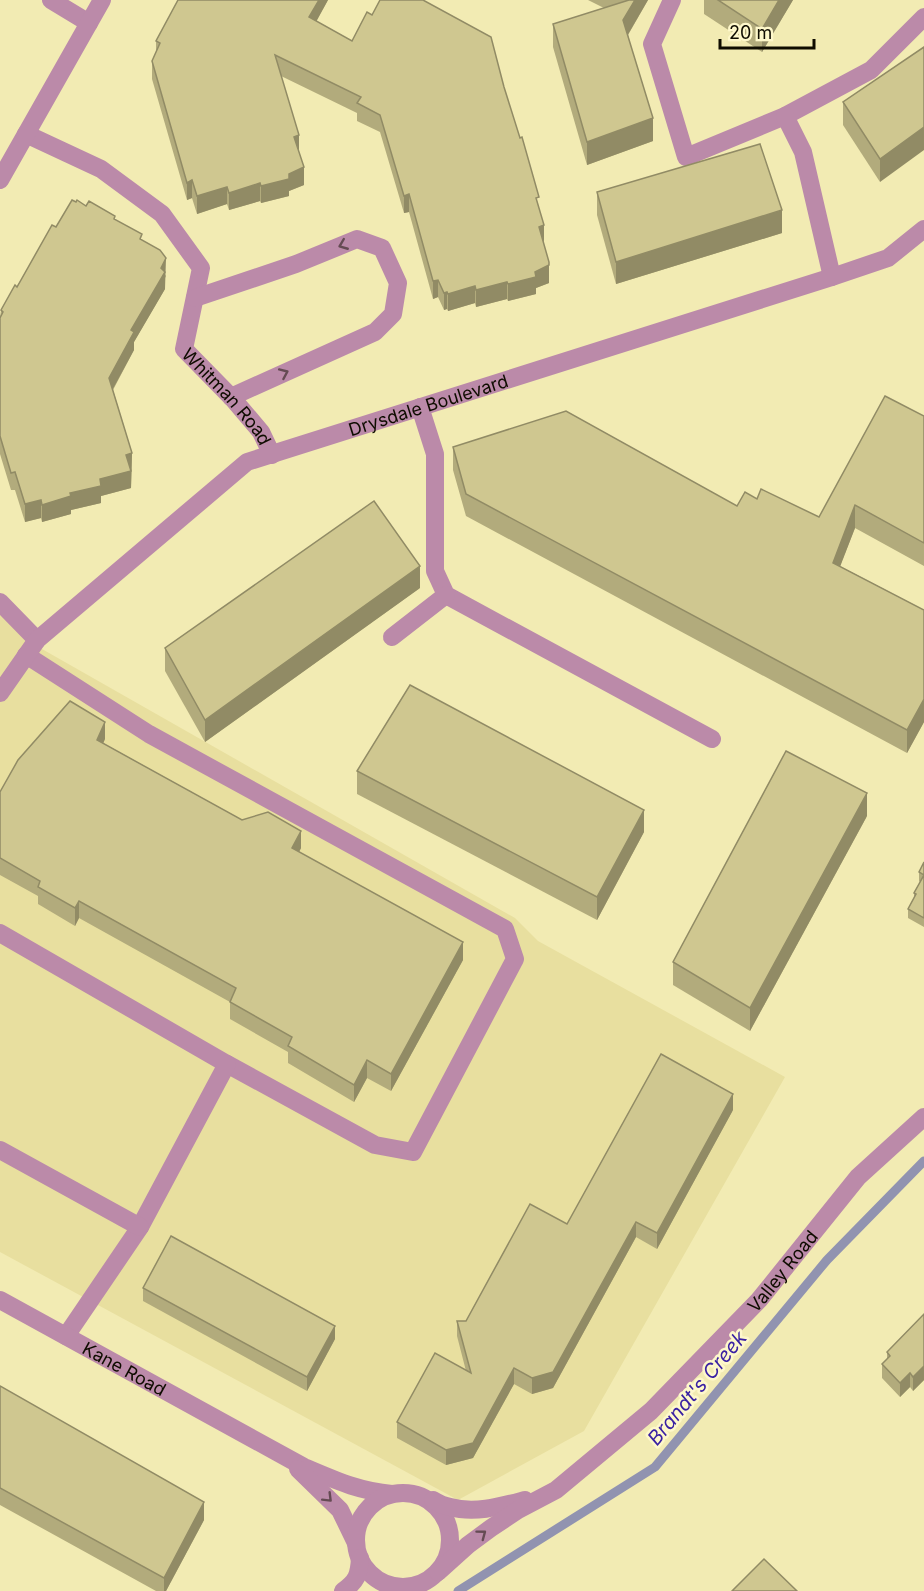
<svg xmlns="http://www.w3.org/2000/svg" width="924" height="1591" font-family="Inter,sans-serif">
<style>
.built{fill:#e8df9f}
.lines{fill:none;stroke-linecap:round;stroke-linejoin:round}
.stream{stroke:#9193b0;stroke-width:9}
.minor{stroke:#bb8aa9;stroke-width:18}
.wall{fill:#b2ab7c}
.shaded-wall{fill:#918b65}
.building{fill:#cfc790;stroke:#918b65;stroke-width:1.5}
.oneway{stroke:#654b54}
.labels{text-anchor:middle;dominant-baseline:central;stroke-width:5;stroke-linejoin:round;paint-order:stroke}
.street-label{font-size:18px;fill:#0f0c00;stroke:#fef8cb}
.water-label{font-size:20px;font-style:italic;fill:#3a21a3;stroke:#fef8cb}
</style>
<rect width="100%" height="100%" fill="#f2ebb3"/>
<!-- built -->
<polygon class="built" points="0,615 42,649 515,918 538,941 785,1077 584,1431 458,1500 0,1252"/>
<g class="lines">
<!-- stream -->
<polyline class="stream" points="458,1591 655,1467 827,1260 924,1161"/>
<!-- minor -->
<g class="minor">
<polyline points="51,0 89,23"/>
<polyline points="672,0 652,44 686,157 785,116 871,70 924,17"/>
<polyline points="785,116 803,152 832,277"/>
<path id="s1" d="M26,134L101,169L162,214L201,268L184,349L233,399L261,432L272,455"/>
<polyline points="0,180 102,0"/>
<polyline points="195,298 296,264 357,239 382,248 398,283 393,314 375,332 231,397"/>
<polyline points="420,407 435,454 435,571 446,595 712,739"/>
<polyline points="0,602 37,640"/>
<polyline points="392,637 446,595"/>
<polyline points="26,655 149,734 505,929 515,959 413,1152 375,1145 227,1064"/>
<path id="s2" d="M0,693L37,640L247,462L832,277L888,258L924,229"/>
<polyline points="0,933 227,1064 140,1227 66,1336"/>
<polyline points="0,1150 140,1227"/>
<path id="s3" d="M0,1300L304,1467C335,1480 358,1491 392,1494"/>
<polyline points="298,1469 340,1510 356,1543"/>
<circle cx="403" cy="1540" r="47"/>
<path d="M433,1500C438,1503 444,1506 450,1507C475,1514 502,1506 525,1500"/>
<path id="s4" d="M438,1572L468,1545L491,1528L518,1510L556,1490L651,1411L759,1300L858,1177L924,1117"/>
<path d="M343,1591C357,1581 359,1575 360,1558"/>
</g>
</g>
<!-- wall -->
<g class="wall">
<polygon points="178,0 328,0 316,21 352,41 504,87 539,208 549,283 536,288 536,294 508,301 507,299 476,307 475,303 448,311 447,309 444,310 438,297 433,299 409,212 404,213 380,132 357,121 357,113 281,76 299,152 304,185 289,191 289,196 261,203 260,201 229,210 227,204 197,214 192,198 187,200 152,79 152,61 156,52 156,41"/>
<polygon points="588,0 648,0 628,35 653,141 587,165 553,47 553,24 604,8"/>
<polygon points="704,0 793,0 762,52 704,14"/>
<polygon points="924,47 880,182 843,125 843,102"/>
<polygon points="597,192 782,233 616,284 597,215"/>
<polygon points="76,202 86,206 115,220 142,240 166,276 165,278 165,289 134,342 134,350 113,390 132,453 131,488 101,496 101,503 71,510 71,514 42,522 41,518 25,522 15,490 11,490 0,454 0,318 1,310 56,227"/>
<polygon points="924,416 924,566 855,528 840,566 924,610 924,722 907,753 466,516 453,470 453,447 737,506 757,499 819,517"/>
<polygon points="420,588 205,742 165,671 165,648"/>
<polygon points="105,739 103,743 242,820 301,848 299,852 463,960 391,1091 367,1078 354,1102 288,1063 288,1052 230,1019 230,1002 79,918 75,926 38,904 38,896 0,875 0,792"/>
<polygon points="357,771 644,832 597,920 357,794"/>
<polygon points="867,816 750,1031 673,985 673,962"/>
<polygon points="924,862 924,927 908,918 908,909 914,898 914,893 920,882 919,881 919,872"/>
<polygon points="733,1110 657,1249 636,1237 553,1388 532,1394 514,1384 473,1458 446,1465 397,1438 397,1422 466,1371 457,1336 457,1321 466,1321 567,1224"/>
<polygon points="143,1288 335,1339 307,1391 143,1301"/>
<polygon points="924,1314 924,1380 913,1391 910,1387 900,1397 882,1378 882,1364 887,1359 887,1352"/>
<polygon points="0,1386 204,1520 166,1591 156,1591 0,1505"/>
</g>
<!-- shaded-wall -->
<g class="shaded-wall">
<polygon points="319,0 328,0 309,35 309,17"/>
<polygon points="635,0 648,0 623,43 623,20"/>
<polygon points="779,0 793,0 762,52 762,29"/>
<polygon points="653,118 653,141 587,165 587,142"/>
<polygon points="924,127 924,150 880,182 880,159"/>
<polygon points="299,135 299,152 294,137"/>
<polygon points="304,167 304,185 289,191 289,196 261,203 261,186"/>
<polygon points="192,180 192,198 187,200 187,183"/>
<polygon points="260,183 260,201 229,210 229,193"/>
<polygon points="227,187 227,204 197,214 197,196"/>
<polygon points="409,194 409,212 404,213 404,196"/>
<polygon points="782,210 782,233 616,284 616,262"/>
<polygon points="544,225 544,243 539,227"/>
<polygon points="166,258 165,289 134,342 134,350 109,396 109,378 131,330"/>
<polygon points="549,262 549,283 536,288 536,294 508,301 508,284 535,272"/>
<polygon points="438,280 438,297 433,299 433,281"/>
<polygon points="507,282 507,299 476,307 476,290"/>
<polygon points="475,286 475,303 448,311 448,294"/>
<polygon points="447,292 447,309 444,310 444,293"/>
<polygon points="132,453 131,488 101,496 101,503 71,510 71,514 42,522 42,505 70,493 126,455"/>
<polygon points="41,500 41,518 25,522 25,504"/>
<polygon points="855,505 855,528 833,585 833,563"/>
<polygon points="420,566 420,588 205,742 205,720"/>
<polygon points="924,699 924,722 907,753 907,730"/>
<polygon points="105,722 105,739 97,757 97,740"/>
<polygon points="867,793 867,816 750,1031 750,1008"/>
<polygon points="644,810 644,832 597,920 597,897"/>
<polygon points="301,831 301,848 292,865 292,848"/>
<polygon points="79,901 79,918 75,926 75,908"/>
<polygon points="463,942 463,960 391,1091 391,1074"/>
<polygon points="367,1060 367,1078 354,1102 354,1085"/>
<polygon points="733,1094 733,1110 657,1249 657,1233"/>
<polygon points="636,1222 636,1237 553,1388 532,1394 532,1378"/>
<polygon points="335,1326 335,1339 307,1391 307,1377"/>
<polygon points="924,1366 924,1380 913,1391 913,1377"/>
<polygon points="514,1368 514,1384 473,1458 446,1465 446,1450"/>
<polygon points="910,1373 910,1387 900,1397 900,1383"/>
<polygon points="204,1502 204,1520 166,1591 164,1591 164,1578"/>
</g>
<!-- building -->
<g class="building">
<polygon points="178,0 319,0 309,17 352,41 367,12 372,15 380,0 423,0 491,37 504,87 520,138 522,137 539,197 536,198 544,225 539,227 549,262 549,265 535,272 536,277 508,284 507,282 476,290 475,286 448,294 447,292 444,293 438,280 433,281 409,194 404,196 380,115 357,103 361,97 275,55 299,135 294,137 304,167 289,174 289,179 261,186 260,183 229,193 227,187 197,196 192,180 187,183 152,61 160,43 156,41"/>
<polygon points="629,0 635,0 623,20 653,118 587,142 553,24"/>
<polygon points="718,0 779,0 762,29"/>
<polygon points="924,47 924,127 880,159 843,102"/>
<polygon points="760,144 782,210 616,262 597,192"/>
<polygon points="72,200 76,202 77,200 86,206 89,201 115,216 114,219 142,234 140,239 160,250 166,258 161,268 165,272 131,330 134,332 109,378 132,453 126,455 131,471 100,479 101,486 70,493 71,496 42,505 41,500 25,504 15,472 11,473 0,436 0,318 3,312 1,310 15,285 17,287 52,225 56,227"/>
<polygon points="885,396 924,416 924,543 855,505 833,563 924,610 924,699 907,730 466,494 453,447 566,411 737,506 745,492 757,499 761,489 819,517"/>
<polygon points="374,501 420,566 205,720 165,648"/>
<polygon points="410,685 644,810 597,897 357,771"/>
<polygon points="70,701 105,722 97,740 242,820 268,812 301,831 292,848 463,942 391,1074 367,1060 354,1085 288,1046 292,1037 230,1002 236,988 79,901 75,908 38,887 40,881 0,858 0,792 18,760"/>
<polygon points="786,751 867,793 750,1008 673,962"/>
<polygon points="924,862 924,875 919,872"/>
<polygon points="924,875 924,918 908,909 916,894 914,893"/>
<polygon points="661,1054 733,1094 657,1233 636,1222 553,1372 532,1378 514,1368 473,1443 446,1450 397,1422 435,1353 471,1373 457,1321 466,1321 530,1204 567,1224"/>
<polygon points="171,1236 335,1326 307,1377 143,1288"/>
<polygon points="924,1314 924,1366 913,1377 910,1373 900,1383 882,1364 890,1356 887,1352"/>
<polygon points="0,1386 204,1502 164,1578 0,1488"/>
<polygon points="764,1559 797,1591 732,1591"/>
</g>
<!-- one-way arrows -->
<defs><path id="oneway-chevron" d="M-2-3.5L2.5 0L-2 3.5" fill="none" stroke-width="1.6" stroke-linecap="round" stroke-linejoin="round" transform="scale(1.5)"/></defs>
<g class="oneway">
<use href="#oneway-chevron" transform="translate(343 245) rotate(158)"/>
<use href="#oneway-chevron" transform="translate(284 373) rotate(-24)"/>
<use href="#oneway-chevron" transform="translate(328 1498) rotate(45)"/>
<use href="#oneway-chevron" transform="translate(482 1534) rotate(-37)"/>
</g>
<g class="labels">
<!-- street labels -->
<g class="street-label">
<text stroke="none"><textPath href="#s1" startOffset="372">Whitman Road</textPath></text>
<text stroke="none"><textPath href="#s2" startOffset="530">Drysdale Boulevard</textPath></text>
<text stroke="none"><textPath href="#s4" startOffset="460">Valley Road</textPath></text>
<text stroke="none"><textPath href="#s3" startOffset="142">Kane Road</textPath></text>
</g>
<!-- water labels -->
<g class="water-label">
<text transform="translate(697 1388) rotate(-50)">Brandt's Creek</text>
</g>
</g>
<!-- scale -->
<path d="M720 39v9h94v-9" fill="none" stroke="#0f0c00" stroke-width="3"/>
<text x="729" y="39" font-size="18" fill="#0f0c00" stroke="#fef8cb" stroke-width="4.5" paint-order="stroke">20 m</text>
</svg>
